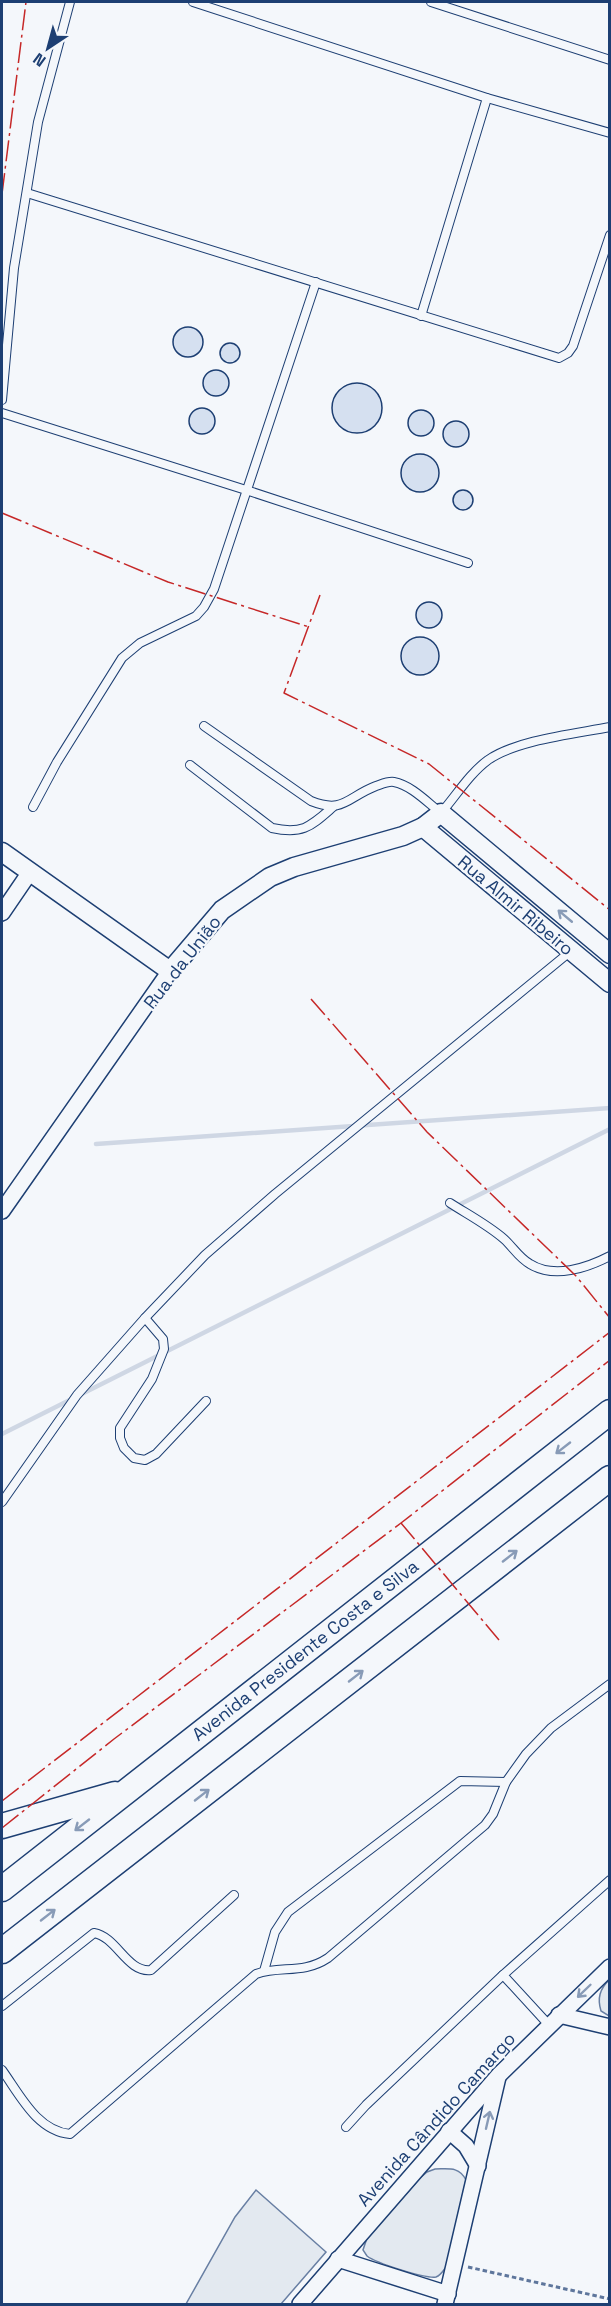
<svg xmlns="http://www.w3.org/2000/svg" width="611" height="2306" font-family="'Space Grotesk',sans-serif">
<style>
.green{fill:#e3e9f0;stroke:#687fa3;stroke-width:1.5}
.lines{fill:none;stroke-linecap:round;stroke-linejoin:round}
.stream{stroke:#cfd7e4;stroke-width:4.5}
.building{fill:#d5e0f0;stroke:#1d3f73;stroke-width:1.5}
.service-casing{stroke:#1d3f73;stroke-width:10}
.minor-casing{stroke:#1d3f73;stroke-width:18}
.tertiary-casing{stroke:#1d3f73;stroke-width:21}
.trunk-casing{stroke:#1d3f73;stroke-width:27}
.path{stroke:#5e769c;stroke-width:3;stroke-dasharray:4.5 3;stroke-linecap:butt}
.service{stroke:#f4f7fb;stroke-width:8}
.minor{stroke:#f4f7fb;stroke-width:15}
.tertiary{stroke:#f4f7fb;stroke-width:18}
.trunk{stroke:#f4f7fb;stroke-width:24}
.power{stroke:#c62828;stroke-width:1.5;stroke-dasharray:21 4.5 3 4.5;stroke-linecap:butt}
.oneway{stroke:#889bb7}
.labels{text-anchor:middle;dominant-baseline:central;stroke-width:4.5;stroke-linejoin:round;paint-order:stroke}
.street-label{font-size:18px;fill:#1d3f73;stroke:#f4f7fb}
</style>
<rect width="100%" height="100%" fill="#f4f7fb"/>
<!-- green -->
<g class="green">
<path d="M609,1980V2016L601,2011C597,1998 600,1989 609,1980Z"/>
<path d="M435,2169C448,2169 459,2166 466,2180L446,2267C443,2271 441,2275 436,2277C426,2279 376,2263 367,2256L363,2250L367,2238L420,2178L427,2172Z"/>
<polygon points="256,2190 326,2252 281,2304 186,2304 235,2217"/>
</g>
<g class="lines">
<!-- stream -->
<g class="stream">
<polyline points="96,1144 610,1108"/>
<polyline points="2,1434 610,1129"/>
</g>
</g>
<!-- building -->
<g class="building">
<circle cx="188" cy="342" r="15"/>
<circle cx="230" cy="353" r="10"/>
<circle cx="216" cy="383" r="13"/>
<circle cx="357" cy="408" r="25"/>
<circle cx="202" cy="421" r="13"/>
<circle cx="421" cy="423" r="13"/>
<circle cx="456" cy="434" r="13"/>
<circle cx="420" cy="473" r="19"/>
<circle cx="463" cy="500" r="10"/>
<circle cx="429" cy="615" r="13"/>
<circle cx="420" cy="656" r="19"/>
</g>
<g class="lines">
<defs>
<g id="service">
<polyline points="193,2 487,98 610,133"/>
<polyline points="431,2 610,60"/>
<polyline points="27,193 559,358 568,353 573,346 610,235"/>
<polyline points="421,316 487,98"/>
<polyline points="2,400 14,268 38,122 70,2"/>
<polyline points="2,413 246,490 468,563"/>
<path d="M204,726L311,801C344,814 347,797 376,786C382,784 388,781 394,782C411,785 428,803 441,813C456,796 469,774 488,760C517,740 574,734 610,727"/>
<path d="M190,765L272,828C303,835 311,826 333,807"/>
<polyline points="33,807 57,762 122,658 140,643 196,616 204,607 214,589 316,282"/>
<path d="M450,1203C467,1214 488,1225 504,1239C513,1247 519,1258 530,1264C554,1279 587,1268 610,1256"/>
<polyline points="145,1318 163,1339 164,1349 152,1379 120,1428 120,1438 124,1448 134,1458 145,1460 156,1454 206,1401"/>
<polyline points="2,1502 77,1395 145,1318 205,1255 275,1194 571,951"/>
<polyline points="264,1971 275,1932 288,1912 460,1781 506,1782"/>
<polyline points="503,1975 548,2024"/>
<path d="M2,2006L94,1933C117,1937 127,1973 151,1970L234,1895"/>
<path d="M2,2070C20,2095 37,2131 70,2134L256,1974C282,1965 302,1975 328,1958L485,1825L493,1814L506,1782L526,1754L551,1728L610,1684"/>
<polyline points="346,2127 366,2105 503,1975 610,1880"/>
</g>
<g id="minor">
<polyline points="2,913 30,872"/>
<polyline points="2,1211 170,971"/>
<polyline points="559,2015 610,2027"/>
<polyline points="449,2131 466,2146 478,2166"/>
<polyline points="338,2259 448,2294"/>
<polyline points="300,2304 499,2075 610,1967"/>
<polyline points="445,2304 498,2077"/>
</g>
<g id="tertiary">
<polyline points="423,827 610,983"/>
<polyline points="2,852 170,971 222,910 270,877 294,867 403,836 423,827 441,813 610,954"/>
</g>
<g id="trunk">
<polyline points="2,1826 115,1794"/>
<polyline points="2,1889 610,1412"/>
<polyline points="2,1951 610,1478"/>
</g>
</defs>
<!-- service casing -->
<use href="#service" class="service-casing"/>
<!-- minor casing -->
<use href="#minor" class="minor-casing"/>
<!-- tertiary casing -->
<use href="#tertiary" class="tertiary-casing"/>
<!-- trunk casing -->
<use href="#trunk" class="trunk-casing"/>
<!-- path -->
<polyline class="path" points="468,2267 610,2299"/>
<!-- service -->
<use href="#service" class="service"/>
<!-- minor -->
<use href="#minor" class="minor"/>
<!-- tertiary -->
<use href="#tertiary" class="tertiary"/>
<!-- trunk -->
<use href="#trunk" class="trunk"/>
<!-- power -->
<g class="power">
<polyline points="2,194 26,2"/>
<polyline points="2,513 168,582 309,627"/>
<polyline points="320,595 284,693 429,764 610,910"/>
<polyline points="311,999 427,1132 576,1276 610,1318"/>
<polyline points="401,1523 499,1640"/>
<polyline points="2,1801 610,1332"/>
<polyline points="2,1828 114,1739 401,1523 610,1360"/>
</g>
</g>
<!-- one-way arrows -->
<defs><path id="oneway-shaft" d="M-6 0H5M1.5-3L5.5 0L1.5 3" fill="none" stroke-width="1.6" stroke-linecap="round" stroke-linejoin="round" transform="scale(1.5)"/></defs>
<g class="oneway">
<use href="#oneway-shaft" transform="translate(565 916) rotate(-140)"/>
<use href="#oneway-shaft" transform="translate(563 1448) rotate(142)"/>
<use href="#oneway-shaft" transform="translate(510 1556) rotate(-38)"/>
<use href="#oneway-shaft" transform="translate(356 1676) rotate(-38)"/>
<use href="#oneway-shaft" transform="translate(202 1795) rotate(-38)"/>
<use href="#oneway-shaft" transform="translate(82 1825) rotate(142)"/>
<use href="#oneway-shaft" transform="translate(48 1915) rotate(-38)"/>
<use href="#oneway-shaft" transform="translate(584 1991) rotate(136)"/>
<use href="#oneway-shaft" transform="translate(488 2120) rotate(-77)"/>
</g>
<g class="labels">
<!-- street labels -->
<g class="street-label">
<text transform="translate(516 905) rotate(40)">Rua Almir Ribeiro</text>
<text transform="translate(182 962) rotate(-52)">Rua da União</text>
<text transform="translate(305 1650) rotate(-38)">Avenida Presidente Costa e Silva</text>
<text transform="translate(436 2119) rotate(-48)">Avenida Cândido Camargo</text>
</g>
</g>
<!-- border -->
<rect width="611" height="2306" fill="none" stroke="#1d3f73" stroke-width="6"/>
<!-- north arrow -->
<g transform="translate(48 48) rotate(216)" stroke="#f4f7fb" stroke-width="4.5" paint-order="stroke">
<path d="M0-4.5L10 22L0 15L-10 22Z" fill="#1d3f73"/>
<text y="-9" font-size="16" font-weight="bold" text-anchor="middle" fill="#1d3f73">N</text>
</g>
</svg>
